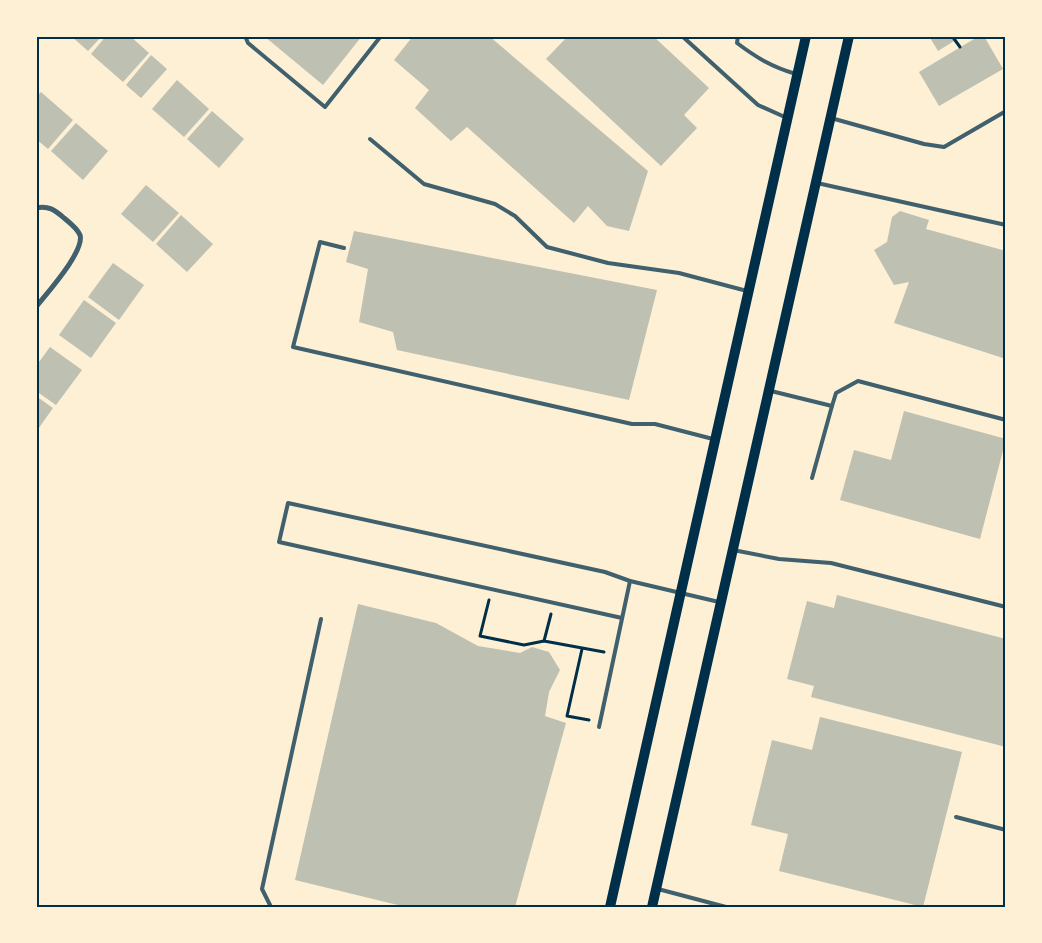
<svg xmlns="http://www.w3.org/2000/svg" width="1042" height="943" font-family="'DM Sans',sans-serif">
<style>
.building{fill:#bec0b2}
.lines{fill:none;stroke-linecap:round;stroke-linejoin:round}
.path{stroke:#003049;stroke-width:3}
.service{stroke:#3f606c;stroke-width:4}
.minor{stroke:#3f606c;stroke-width:5}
.secondary{stroke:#003049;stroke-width:10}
.neatline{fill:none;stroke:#003049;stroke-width:2}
</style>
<rect width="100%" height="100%" fill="#fdf0d5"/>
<!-- building -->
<g class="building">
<polygon points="71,36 102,36 88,51"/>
<polygon points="106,36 130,36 149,53 123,82 91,54"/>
<polygon points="264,36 362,36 323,85"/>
<polygon points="413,36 489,36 648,171 629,231 607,226 588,206 574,223 467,127 451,141 415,108 429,90 394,60"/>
<polygon points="568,36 653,36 709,88 684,115 697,128 661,166 546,59"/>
<polygon points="929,36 962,36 938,51"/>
<polygon points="979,36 984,36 1003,69 939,106 919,72"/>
<polygon points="151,55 167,69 141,98 126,85"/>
<polygon points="177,80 209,109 184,137 152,109"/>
<polygon points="41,92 73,120 48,149 36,139 36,97"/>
<polygon points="212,111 244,139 219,168 187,139"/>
<polygon points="76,123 108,151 83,180 51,151"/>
<polygon points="146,185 179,213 153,242 121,214"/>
<polygon points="900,211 929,220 926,229 1006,251 1006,359 894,323 909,282 894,285 874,250 887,242 892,217"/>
<polygon points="181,215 213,244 187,272 156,244"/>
<polygon points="354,231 657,290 629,400 397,350 393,332 359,322 368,269 346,262"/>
<polygon points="113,263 144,285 119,320 88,297"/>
<polygon points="84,300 116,323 91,358 59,335"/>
<polygon points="50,347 82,370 56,405 36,391 36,366"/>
<polygon points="36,396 53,408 36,432"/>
<polygon points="904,411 1006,439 980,539 840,500 854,450 891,460"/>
<polygon points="837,595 1006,639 1006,747 811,697 814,686 787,679 807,601 834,608"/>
<polygon points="358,604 436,623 478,646 520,653 532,647 549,652 560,670 549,692 545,716 566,723 515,907 406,907 295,880"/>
<polygon points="820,717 962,752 923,907 779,871 788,834 751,825 772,740 812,750"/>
</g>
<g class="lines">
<!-- path -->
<g class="path">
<polyline points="952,36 960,47"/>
<polyline points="489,600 480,636 524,645 544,641"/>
<polyline points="551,614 544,641 604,652"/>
<polyline points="582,649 567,716 589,720"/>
</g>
<!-- service -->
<g class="service">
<polyline points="245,36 248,43 325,107 381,36"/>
<polyline points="682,36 758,105 787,118"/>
<path d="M738,36L737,43C757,58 772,67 796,74"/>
<polyline points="831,118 924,144 944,147 1006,111"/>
<polyline points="370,139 424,184 495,204 515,216 547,247 608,263 679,273 747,291"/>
<polyline points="817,183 1006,225"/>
<polyline points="344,248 320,242 293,347 632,424 655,424 713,439"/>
<polyline points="771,391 832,406 836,393 858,381 1006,420"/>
<polyline points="812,478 832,406"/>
<polyline points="733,550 779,559 831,563 1006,607"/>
<polyline points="622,618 279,542 288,503 605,572 630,581"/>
<polyline points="599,727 630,581 719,602"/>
<polyline points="956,817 1006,830"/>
<polyline points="658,889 726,907"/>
<polyline points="271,907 262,889 321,619"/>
</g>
<!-- minor -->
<path class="minor" d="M36,208C48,205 55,210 64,218C70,223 77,228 80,235C85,251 47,293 36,307"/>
<!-- secondary -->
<g class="secondary">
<polyline points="610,907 806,36"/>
<polyline points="652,907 849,36"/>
</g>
</g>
<!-- border -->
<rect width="1042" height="943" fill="none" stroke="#fdf0d5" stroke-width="75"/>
<rect x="38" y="38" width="966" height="868" class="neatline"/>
</svg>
